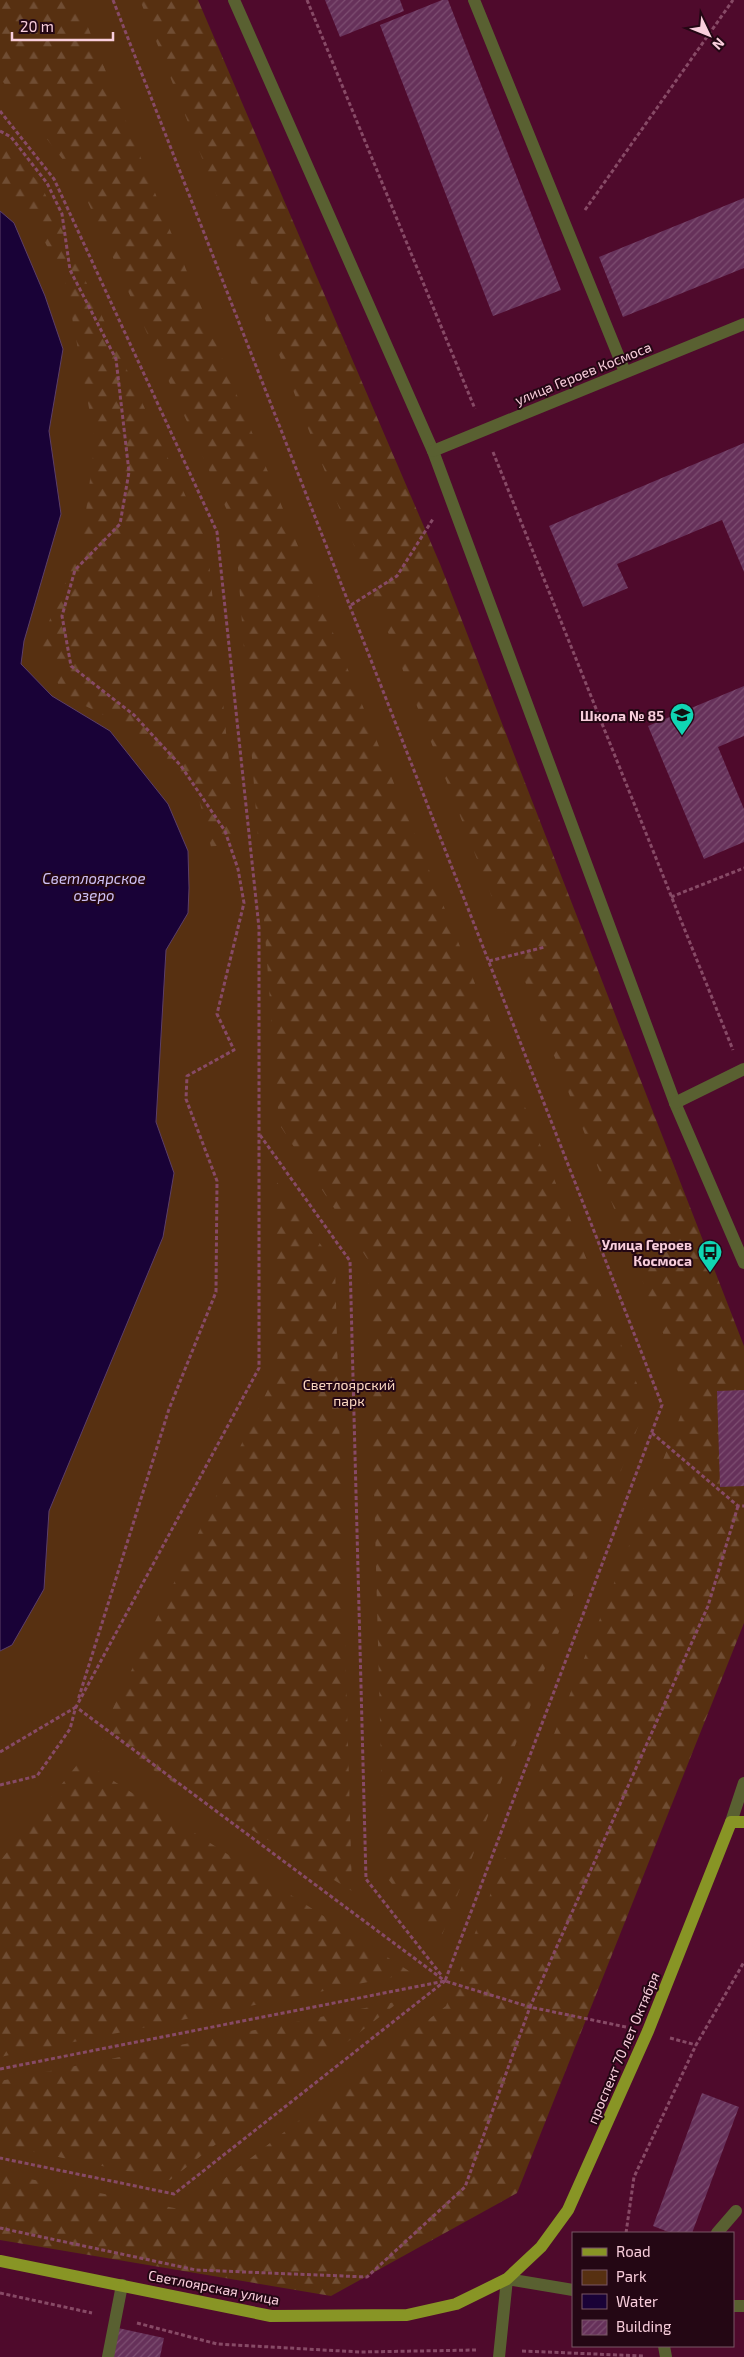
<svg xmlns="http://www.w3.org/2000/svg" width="744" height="2357" font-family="'Exo 2',sans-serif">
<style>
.green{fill:#573011}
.forest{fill:url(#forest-firs)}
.water{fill:#190237;stroke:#5c3f68}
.building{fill:url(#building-hatch)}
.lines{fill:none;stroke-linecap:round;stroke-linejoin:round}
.path{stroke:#874a66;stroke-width:3;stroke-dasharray:4 2.5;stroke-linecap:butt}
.minor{stroke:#596031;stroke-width:12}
.major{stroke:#889525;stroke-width:12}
.labels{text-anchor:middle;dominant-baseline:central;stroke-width:4;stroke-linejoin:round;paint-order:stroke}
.street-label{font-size:14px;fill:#f9cedc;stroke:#240714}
.poi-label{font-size:14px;font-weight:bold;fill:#f9cedc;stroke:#240714;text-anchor:end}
.park-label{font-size:14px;fill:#fbd8c1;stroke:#240714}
.water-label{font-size:15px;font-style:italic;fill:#cec1f6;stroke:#240714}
</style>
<defs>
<pattern id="forest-firs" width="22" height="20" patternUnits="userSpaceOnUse" patternTransform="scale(1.25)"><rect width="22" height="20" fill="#573011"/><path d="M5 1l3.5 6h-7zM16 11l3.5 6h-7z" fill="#704d33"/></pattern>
<pattern id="building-hatch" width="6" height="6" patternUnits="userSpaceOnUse" patternTransform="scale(1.25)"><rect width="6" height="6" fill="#66315a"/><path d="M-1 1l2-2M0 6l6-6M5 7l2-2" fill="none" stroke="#7d4e71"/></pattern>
</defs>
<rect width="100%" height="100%" fill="#4f0a2c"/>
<!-- green -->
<polygon class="green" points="0,0 166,0 726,1396 361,2267 0,2194"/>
<!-- forest -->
<g class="forest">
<polygon points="0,0 77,0 646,1406 439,1943 384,1874 368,1260 279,1124 235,528 77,178 0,78"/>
<polygon points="140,0 198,0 440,564 744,1346 744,1623 517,2193 331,2296 0,2240 0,2173 184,2210 446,2006 688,1397"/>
<polygon points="0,140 41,185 207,542 237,842 211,847 198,795 114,720 63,695 40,643 82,543 95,440 65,280 30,214 0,192"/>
<polygon points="272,1175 335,1265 352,1891 99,1737 277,1371"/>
<polygon points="81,1760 412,1973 0,2057 0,1861"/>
<polygon points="400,2001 170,2180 0,2145 0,2081"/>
</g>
<!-- water -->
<polygon class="water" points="0,211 14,223 45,296 63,349 49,431 61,514 24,641 21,664 52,696 110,731 168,804 188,851 189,888 188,913 166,950 156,1122 174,1173 163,1237 49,1511 44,1589 12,1645 0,1651"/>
<!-- building -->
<g class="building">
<polygon points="325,0 400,0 404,11 340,37"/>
<polygon points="442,0 448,0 561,290 493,316 380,25"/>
<polygon points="744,198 744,268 623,317 599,257"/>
<polygon points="744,443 744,572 722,520 617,564 628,588 583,607 549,526"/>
<polygon points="744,686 744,736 718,747 744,809 744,842 704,859 648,726"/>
<polygon points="744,1390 744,1486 720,1487 717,1391"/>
<polygon points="702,2093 739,2107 692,2233 671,2233 653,2226"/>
<polygon points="118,2328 164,2338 160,2357 111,2357"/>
</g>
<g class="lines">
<!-- path -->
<g class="path">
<polyline points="113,0 662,1405 445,1981"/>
<polyline points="307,0 475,409"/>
<polyline points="0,111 54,179 217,532 259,928 259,1368 76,1707 445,1981 174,2194 0,2158"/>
<polyline points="0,131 11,137 47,183 62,214 70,270 116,359 129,472 120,524 75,570 62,616 71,666 134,715 181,766 225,831 238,869 244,903 217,1014 234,1050 187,1076 186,1099 217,1181 216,1292 169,1409 78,1700"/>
<polyline points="585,210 733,0"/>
<polyline points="493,452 733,1050"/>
<polyline points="351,605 397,576 433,519"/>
<polyline points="671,897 744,868"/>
<polyline points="489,961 545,947"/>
<polyline points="260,1135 350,1261 366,1879 442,1976"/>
<polyline points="652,1433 738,1506 744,1506"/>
<polyline points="0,1752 76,1707"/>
<polyline points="0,1785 37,1776 70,1729 76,1706"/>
<polyline points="626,2027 530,2007 708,1606 738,1506"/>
<polyline points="670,2038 696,2045"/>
<polyline points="0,2069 445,1981 530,2007 465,2187 367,2277 196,2270 0,2228"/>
<polyline points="626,2233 634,2177 696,2045 744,1962"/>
<polyline points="0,2293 92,2313"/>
<polyline points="137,2323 217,2344 360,2352 476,2350"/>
<polyline points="522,2351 643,2356"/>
</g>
<!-- minor -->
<g class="minor">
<polyline points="234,0 433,451 675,1103 744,1263"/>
<polyline points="474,0 625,372"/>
<polyline points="433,451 744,324"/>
<polyline points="675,1103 744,1069"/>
<polyline points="731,1822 744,1783"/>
<polyline points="717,2233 736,2211"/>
<polyline points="733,2306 744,2306"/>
<polyline points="664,2346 666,2357"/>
<polyline points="108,2357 122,2285"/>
<polyline points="499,2357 507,2279 573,2290"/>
</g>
<!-- major -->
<polyline class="major" points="0,2261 271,2316 407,2315 456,2304 507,2279 541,2247 568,2210 648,2031 731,1822 744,1822"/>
</g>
<!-- icons -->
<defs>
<symbol id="school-pin" viewBox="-11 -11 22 30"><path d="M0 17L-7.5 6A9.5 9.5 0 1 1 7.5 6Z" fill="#10d5b4" stroke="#240714"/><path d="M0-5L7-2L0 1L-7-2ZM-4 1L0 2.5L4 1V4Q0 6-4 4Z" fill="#111"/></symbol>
<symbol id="bus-pin" viewBox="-11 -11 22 30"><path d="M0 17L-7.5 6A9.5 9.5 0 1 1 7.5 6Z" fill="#10d5b4" stroke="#240714"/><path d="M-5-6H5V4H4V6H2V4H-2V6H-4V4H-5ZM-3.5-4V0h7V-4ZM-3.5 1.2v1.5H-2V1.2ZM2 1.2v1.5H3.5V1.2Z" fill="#111"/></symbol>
</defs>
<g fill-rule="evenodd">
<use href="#school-pin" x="668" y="701" width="28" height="38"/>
<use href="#bus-pin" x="696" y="1238" width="28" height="38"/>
</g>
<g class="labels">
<!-- street labels -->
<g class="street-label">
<text transform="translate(583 373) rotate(-22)">улица Героев Космоса</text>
<text transform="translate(623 2048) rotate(-67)">проспект 70 лет Октября</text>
<text transform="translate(214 2287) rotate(11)">Светлоярская улица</text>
</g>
<!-- poi labels -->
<g class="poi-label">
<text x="664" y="715">Школа № 85</text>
<text x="692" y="1244">Улица Героев<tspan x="692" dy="16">Космоса</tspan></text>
</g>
<!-- park labels -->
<g class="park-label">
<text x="349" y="1384">Светлоярский<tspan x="349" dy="16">парк</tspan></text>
</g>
<!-- water labels -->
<g class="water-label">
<text x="94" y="878">Светлоярское<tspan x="94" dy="17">озеро</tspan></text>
</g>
</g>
<!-- legend -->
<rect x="572" y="2232" width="162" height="115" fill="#240714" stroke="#795764"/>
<rect x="582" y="2248" width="25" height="8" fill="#889525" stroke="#795764"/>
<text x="616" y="2257" font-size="15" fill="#f9cedc">Road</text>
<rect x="582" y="2270" width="25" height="15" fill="#573011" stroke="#795764"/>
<text x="616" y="2282" font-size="15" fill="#f9cedc">Park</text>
<rect x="582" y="2294" width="25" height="15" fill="#190237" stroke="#795764"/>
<text x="616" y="2307" font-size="15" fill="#f9cedc">Water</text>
<rect x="582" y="2320" width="25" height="15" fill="url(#building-hatch)" stroke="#795764"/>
<text x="616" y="2332" font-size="15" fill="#f9cedc">Building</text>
<!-- north arrow -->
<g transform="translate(709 35) rotate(133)" stroke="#240714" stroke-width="4" paint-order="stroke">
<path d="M0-4L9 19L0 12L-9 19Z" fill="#f9cedc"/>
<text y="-8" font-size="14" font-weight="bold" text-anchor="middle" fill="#f9cedc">N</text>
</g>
<!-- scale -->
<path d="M12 32v8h101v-8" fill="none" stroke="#f9cedc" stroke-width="2.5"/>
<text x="20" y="32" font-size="15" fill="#f9cedc" stroke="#240714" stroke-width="4" paint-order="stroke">20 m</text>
</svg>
